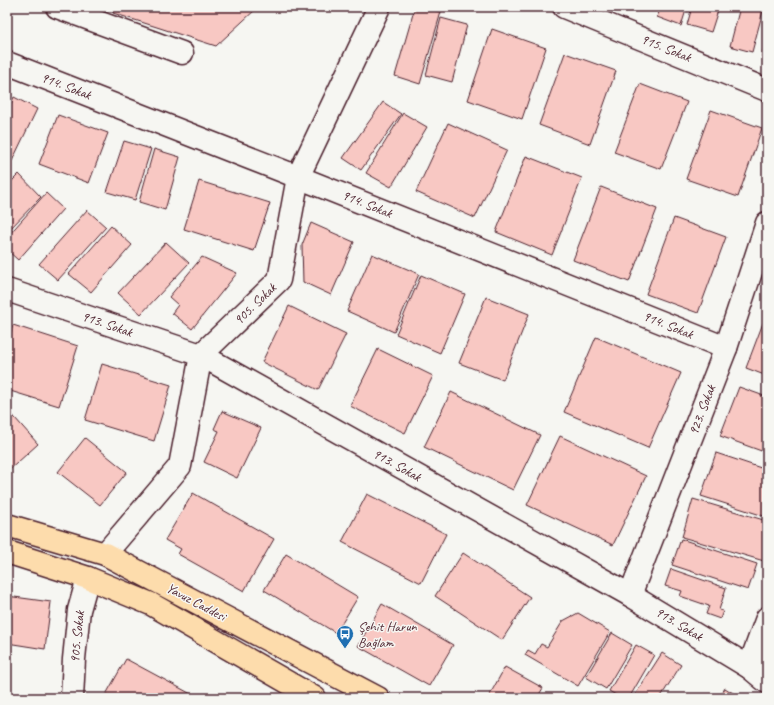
<svg xmlns="http://www.w3.org/2000/svg" width="774" height="705" font-family="Caveat,sans-serif">
<style>
.building{fill:#f8c8c3;stroke:#4a1f2b}
.lines{fill:none;stroke-linecap:round;stroke-linejoin:round}
.minor-casing{stroke:#4a1f2b;stroke-width:25}
.major-casing{stroke:#4a1f2b;stroke-width:25}
.minor{stroke:#f6f6f2;stroke-width:22}
.major{stroke:#fddcac;stroke-width:22}
.labels{text-anchor:middle;dominant-baseline:central;stroke-width:3;stroke-linejoin:round;paint-order:stroke}
.street-label{font-size:14px;fill:#4a1f2b;stroke:#f6f6f2}
.poi-label{font-size:14px;fill:#4a1f2b;stroke:#f6f6f2;text-anchor:start}
</style>
<rect width="100%" height="100%" fill="#f6f6f2"/>
<filter id="ink" filterUnits="userSpaceOnUse"><feTurbulence type="fractalNoise" baseFrequency=".025" numOctaves="2"/><feDisplacementMap in="SourceGraphic" scale="8" xChannelSelector="R" yChannelSelector="G"/><feConvolveMatrix kernelMatrix="1 2 1 2 8 2 1 2 1" color-interpolation-filters="sRGB"/></filter>
<g filter="url(#ink)">
<!-- building -->
<g class="building">
<polygon points="115,7 257,7 256,9 216,46 113,13"/>
<polygon points="415,7 421,7 441,12 420,84 395,76"/>
<polygon points="661,7 687,7 681,26 657,17"/>
<polygon points="692,7 719,7 711,32 687,25"/>
<polygon points="740,7 764,7 752,52 730,46"/>
<polygon points="441,18 467,25 452,82 426,75"/>
<polygon points="492,29 546,48 522,119 468,100"/>
<polygon points="767,31 767,57 762,56"/>
<polygon points="565,53 616,71 590,144 539,125"/>
<polygon points="640,84 687,102 661,169 614,152"/>
<polygon points="14,97 37,109 12,161 7,159 7,112"/>
<polygon points="383,102 401,114 361,170 343,158"/>
<polygon points="711,110 762,128 738,197 686,179"/>
<polygon points="403,113 427,127 391,187 366,173"/>
<polygon points="58,115 108,133 89,183 39,164"/>
<polygon points="448,123 507,150 475,218 416,192"/>
<polygon points="124,141 151,149 135,200 107,192"/>
<polygon points="154,149 180,157 165,210 139,202"/>
<polygon points="526,156 582,178 552,255 496,232"/>
<polygon points="19,174 41,197 7,232 7,186"/>
<polygon points="199,181 270,203 254,251 184,229"/>
<polygon points="601,187 657,209 629,282 573,260"/>
<polygon points="46,193 63,209 18,260 7,250 7,237"/>
<polygon points="87,210 106,227 58,280 39,264"/>
<polygon points="674,218 726,237 698,313 646,294"/>
<polygon points="311,223 354,242 331,295 303,282 302,245"/>
<polygon points="111,226 132,245 91,292 69,274"/>
<polygon points="166,242 189,263 141,314 118,293"/>
<polygon points="372,254 419,274 394,332 347,311"/>
<polygon points="202,257 237,273 192,329 172,313 178,305 169,297"/>
<polygon points="421,275 465,294 440,353 396,334"/>
<polygon points="486,297 529,314 503,380 459,363"/>
<polygon points="289,306 346,334 318,390 262,362"/>
<polygon points="763,323 767,325 767,376 746,368"/>
<polygon points="13,325 78,346 59,406 7,390 7,344"/>
<polygon points="596,337 681,373 648,448 564,412"/>
<polygon points="378,349 433,376 405,433 350,406"/>
<polygon points="102,364 171,385 154,441 85,420"/>
<polygon points="739,387 767,397 767,453 720,436"/>
<polygon points="451,392 540,435 513,490 424,447"/>
<polygon points="7,409 38,444 7,472"/>
<polygon points="222,411 261,428 237,478 204,462 219,431 214,429"/>
<polygon points="560,436 646,476 613,545 527,505"/>
<polygon points="85,438 127,472 100,505 58,472"/>
<polygon points="716,453 767,470 767,517 701,496"/>
<polygon points="193,493 274,539 244,591 178,554 181,549 165,540"/>
<polygon points="367,494 446,534 421,583 342,542"/>
<polygon points="693,499 767,521 767,551 764,561 682,537"/>
<polygon points="681,539 757,564 748,590 672,565"/>
<polygon points="463,553 530,597 502,640 435,596"/>
<polygon points="286,554 358,597 336,633 264,590"/>
<polygon points="671,569 726,588 719,610 723,611 720,619 706,614 709,606 680,596 682,591 665,586"/>
<polygon points="7,596 51,602 45,649 7,643"/>
<polygon points="382,604 453,645 429,686 358,646"/>
<polygon points="578,613 610,632 578,686 525,655 528,650 535,654 541,644 547,647 563,621"/>
<polygon points="612,633 632,645 606,689 586,677"/>
<polygon points="636,645 654,655 629,698 621,698 609,691"/>
<polygon points="662,653 681,665 660,698 633,698"/>
<polygon points="126,659 191,694 189,698 104,698"/>
<polygon points="505,667 543,688 537,698 488,698"/>
<polygon points="725,688 741,698 719,698"/>
</g>
<g class="lines">
<defs>
<g id="minor">
<polyline points="57,7 182,53"/>
<polyline points="564,7 767,90"/>
<polyline points="7,63 298,177 726,348"/>
<polyline points="7,290 201,355 630,595 749,667 767,682"/>
<polyline points="105,554 180,466 201,355 279,280 298,177 379,7"/>
<polyline points="630,595 726,348 767,223"/>
<polyline points="749,667 767,618"/>
<polyline points="72,698 74,659 79,610 88,578"/>
</g>
<g id="major">
<polyline points="7,525 105,554 378,698"/>
<polyline points="7,552 88,578 151,604 315,698"/>
</g>
</defs>
<!-- minor casing -->
<use href="#minor" class="minor-casing"/>
<!-- major casing -->
<use href="#major" class="major-casing"/>
<!-- minor -->
<use href="#minor" class="minor"/>
<!-- major -->
<use href="#major" class="major"/>
</g>
</g>
<!-- icons -->
<defs>
<symbol id="bus-pin" viewBox="-11 -11 22 30"><path d="M0 17L-7.5 6A9.5 9.5 0 1 1 7.5 6Z" fill="#1f6fb2" stroke="#f6f6f2"/><path d="M-5-6H5V4H4V6H2V4H-2V6H-4V4H-5ZM-3.5-4V0h7V-4ZM-3.5 1.2v1.5H-2V1.2ZM2 1.2v1.5H3.5V1.2Z" fill="#fff"/></symbol>
</defs>
<g fill-rule="evenodd">
<use href="#bus-pin" x="335" y="624" width="20" height="27"/>
</g>
<g class="labels">
<!-- street labels -->
<g class="street-label">
<text transform="translate(666 48) rotate(22)">915. Sokak</text>
<text transform="translate(66 86) rotate(21)">914. Sokak</text>
<text transform="translate(367 204) rotate(22)">914. Sokak</text>
<text transform="translate(255 304) rotate(-44)">905. Sokak</text>
<text transform="translate(107 324) rotate(19)">913. Sokak</text>
<text transform="translate(668 325) rotate(22)">914. Sokak</text>
<text transform="translate(702 410) rotate(-69)">923. Sokak</text>
<text transform="translate(397 465) rotate(29)">913. Sokak</text>
<text transform="translate(196 602) rotate(28)">Yavuz Caddesi</text>
<text transform="translate(679 624) rotate(31)">913. Sokak</text>
<text transform="translate(77 637) rotate(-84)">905. Sokak</text>
</g>
<!-- poi labels -->
<g class="poi-label">
<text x="358" y="626">Şehit Harun<tspan x="358" dy="16">Bağlam</tspan></text>
</g>
</g>
<!-- margin -->
<rect width="774" height="705" fill="none" stroke="#f6f6f2" stroke-width="24"/>
<rect x="12" y="12" width="750" height="681" fill="none" stroke="#4a1f2b" stroke-width="1.5" filter="url(#ink)"/>
</svg>
